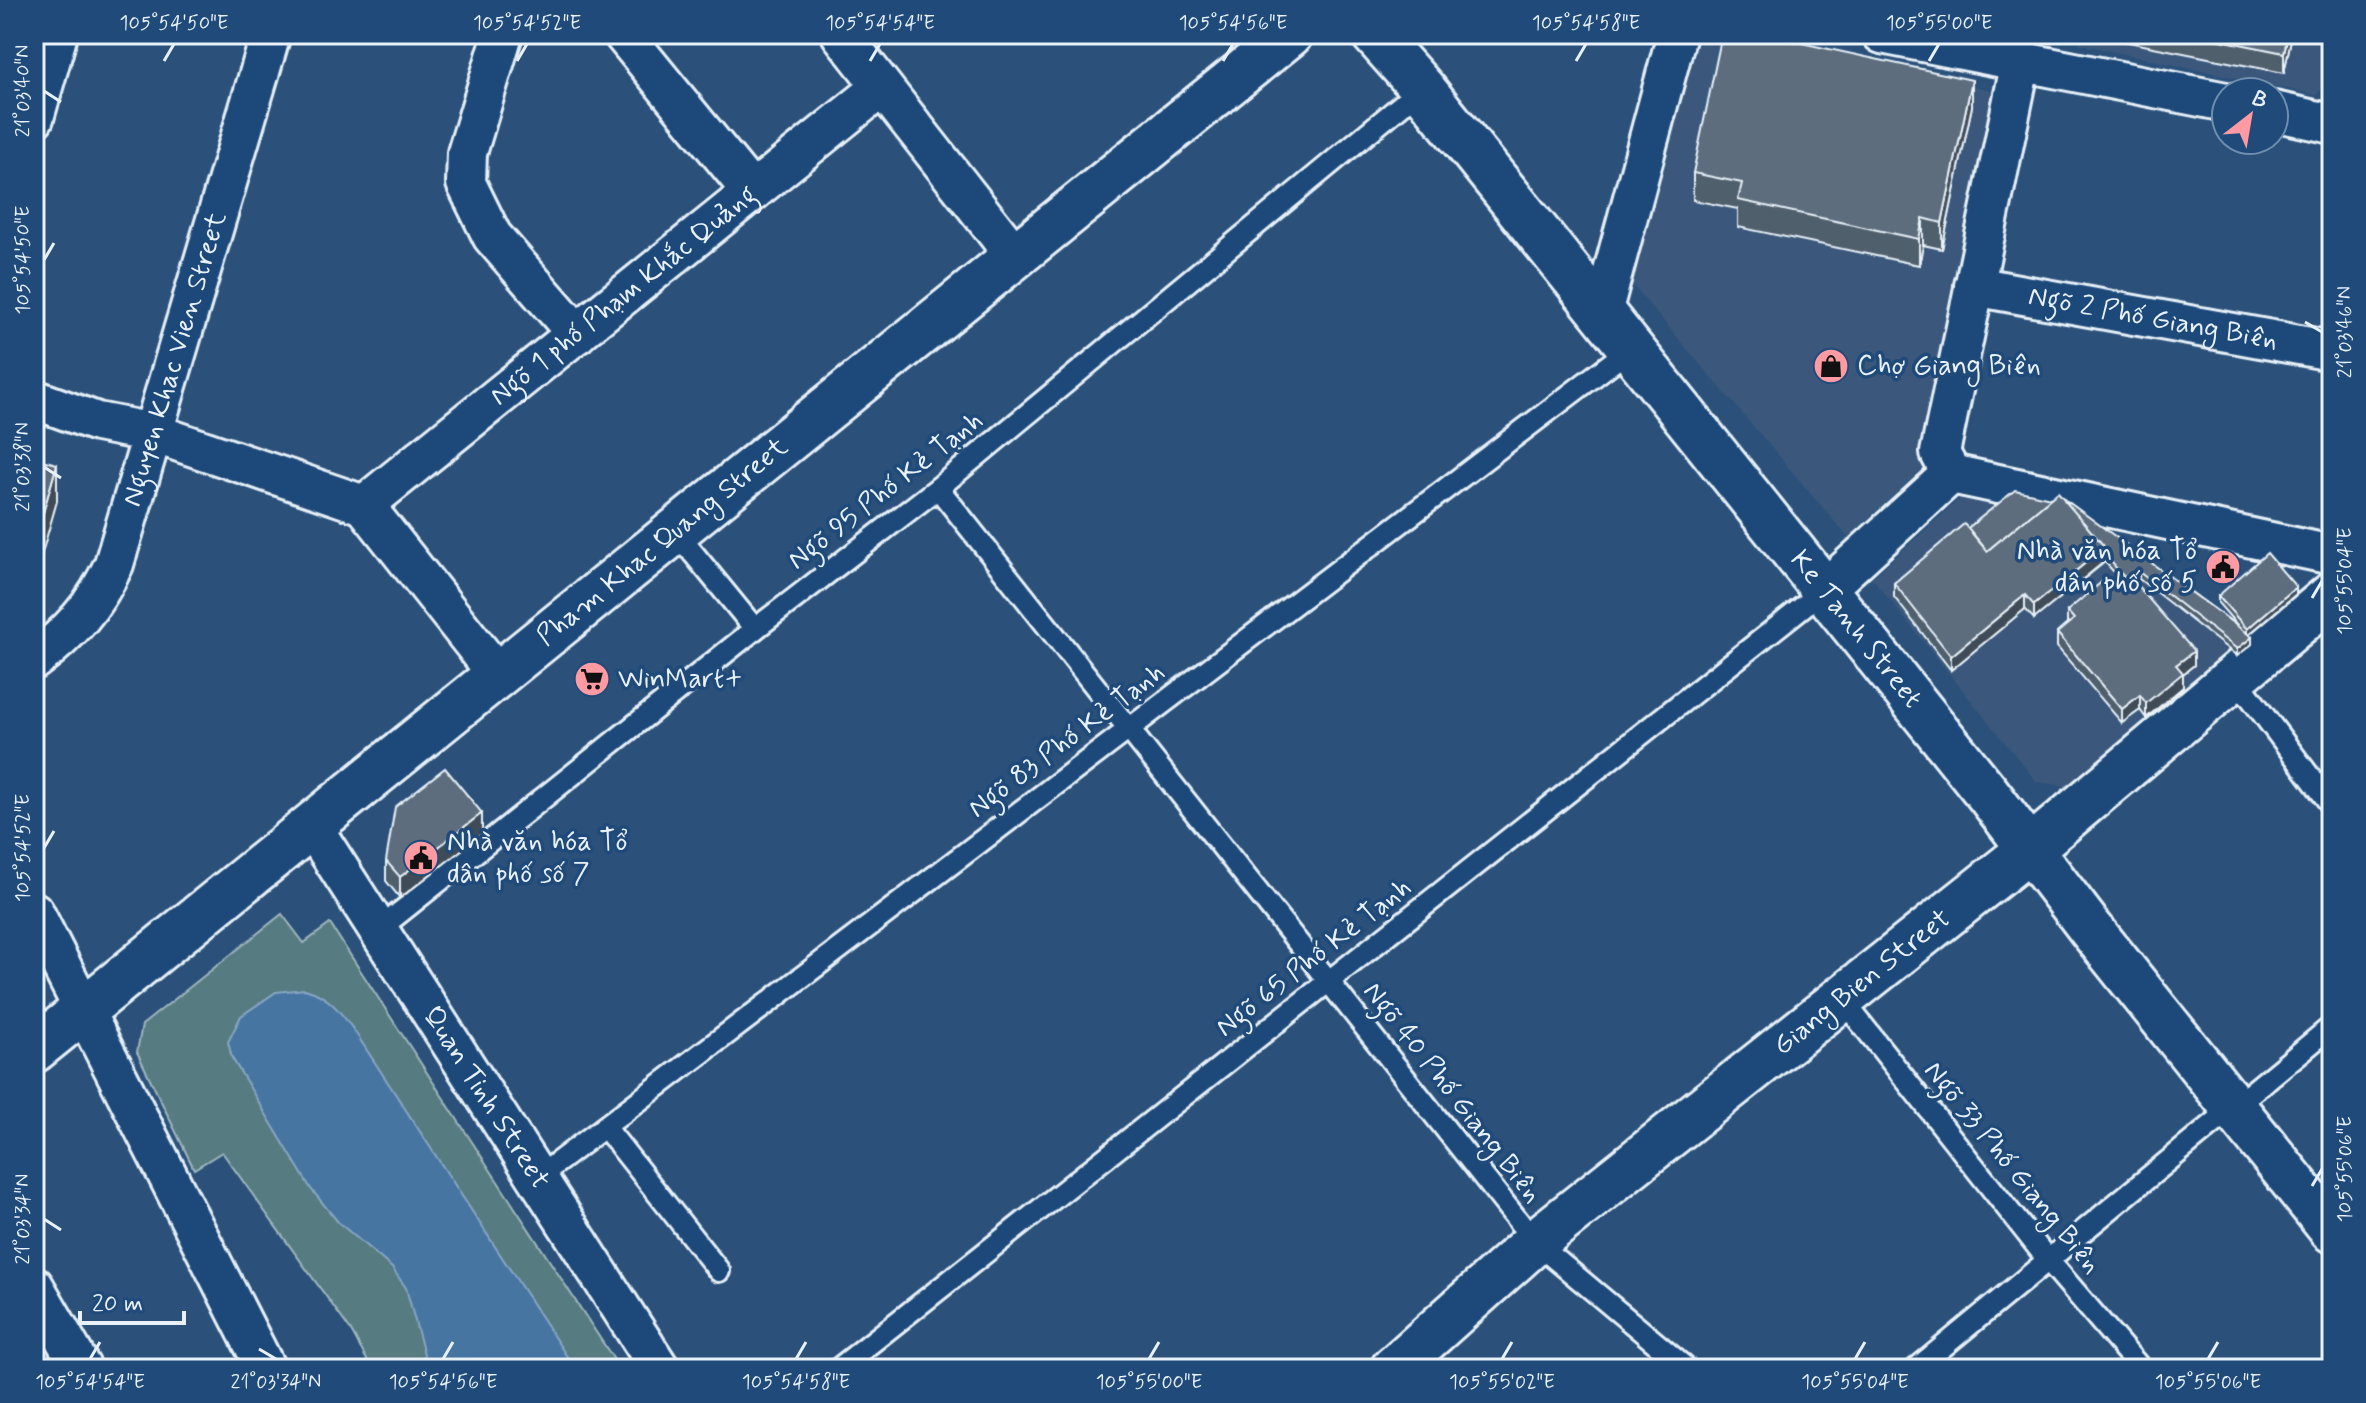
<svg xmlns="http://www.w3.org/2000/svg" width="2366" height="1403" font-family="Mynerve,sans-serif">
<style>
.built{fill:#3a597c}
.green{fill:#567b81;stroke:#9fb6bc;stroke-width:2}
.water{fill:#4674a2;stroke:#87a6c4;stroke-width:2}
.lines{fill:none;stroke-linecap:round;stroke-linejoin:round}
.lane-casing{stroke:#e8f1f8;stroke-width:26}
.street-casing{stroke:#e8f1f8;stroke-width:44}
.secondary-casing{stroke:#e8f1f8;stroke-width:50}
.lane{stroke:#1f4a7a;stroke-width:20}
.street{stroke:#1f4a7a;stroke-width:38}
.secondary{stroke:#1f4a7a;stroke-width:44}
.wall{fill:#505e6c;stroke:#e8f1f8;stroke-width:2}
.shaded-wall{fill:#414c58;stroke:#e8f1f8;stroke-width:2}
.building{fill:#5d6d7d;stroke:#e8f1f8;stroke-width:2}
.ticks{fill:none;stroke:#e8f1f8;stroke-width:3}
.labels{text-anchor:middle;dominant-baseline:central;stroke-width:7;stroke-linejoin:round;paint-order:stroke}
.street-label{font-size:28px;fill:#e8f1f8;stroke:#1f4a7a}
.poi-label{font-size:28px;fill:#e8f1f8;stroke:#1f4a7a;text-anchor:start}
.neatline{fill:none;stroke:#e8f1f8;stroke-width:3}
.ticks-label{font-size:20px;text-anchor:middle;fill:#e8f1f8}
</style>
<rect width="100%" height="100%" fill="#2b517b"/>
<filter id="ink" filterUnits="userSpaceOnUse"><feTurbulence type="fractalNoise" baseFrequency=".0125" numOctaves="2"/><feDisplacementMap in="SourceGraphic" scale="16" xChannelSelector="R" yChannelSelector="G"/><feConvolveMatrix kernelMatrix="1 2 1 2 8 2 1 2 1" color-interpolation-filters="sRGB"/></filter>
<g filter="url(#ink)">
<!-- built -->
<g class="built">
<polygon points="1707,34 1751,34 2012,95 1942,451 1848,537 1630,282 1686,46"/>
<polygon points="2081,34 2332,34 2332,79 2316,95 2079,44"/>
<polygon points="1973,487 2015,497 2252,644 2077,787 2037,782 1872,578"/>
</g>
<!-- green -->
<polygon class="green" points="282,914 304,943 330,924 620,1369 372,1369 351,1331 222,1152 194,1169 137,1052 142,1025"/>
<!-- water -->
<path class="water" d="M305,989C329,996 339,1010 353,1029L575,1369H428L406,1288L392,1268L338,1222L311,1189L232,1058L228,1042L241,1016L276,992Z"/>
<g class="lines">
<defs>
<g id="lane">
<polyline points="938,488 1535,1242 1687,1369"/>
<polyline points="675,531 755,629"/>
<polyline points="2235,677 2332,806"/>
<polyline points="378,930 755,629 938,488 1422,88"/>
<polyline points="1842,999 2048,1260 2141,1369"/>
<polyline points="605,1127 719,1271"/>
<polyline points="537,1178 1630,349"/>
<polyline points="838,1369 1824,590"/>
<polyline points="1916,1369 2332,1026"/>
</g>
<g id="street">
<polyline points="503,34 467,153 466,183 492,236 577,334"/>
<polyline points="623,34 752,192"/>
<polyline points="841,34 1015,256"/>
<polyline points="1882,34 2226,102"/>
<polyline points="2274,111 2332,124"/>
<polyline points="34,118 58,34"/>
<path id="s1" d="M1974,286L2332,351"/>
<polyline points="1602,313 1677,34"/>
<polyline points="34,399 97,422 153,433 364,505"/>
<polyline points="1951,474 1940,453 2021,61"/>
<polyline points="1951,474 2332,555"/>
<polyline points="1824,590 1951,474"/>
<path id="s2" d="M34,660C70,633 95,606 114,564L271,34"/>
<path id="s3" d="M498,675L364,505L882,87"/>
<path id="s4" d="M311,825L660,1369"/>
<polyline points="34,912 266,1369"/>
<polyline points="34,1286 82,1369"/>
</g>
<g id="secondary">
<path id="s5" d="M1374,34L1422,88L1988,794L2090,928L2332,1230"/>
<path id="s6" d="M34,1050L1290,34"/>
<path id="s7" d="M1393,1369L1535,1242L2030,849L2332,595"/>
</g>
</defs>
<!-- lane casing -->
<use href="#lane" class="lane-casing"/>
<!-- street casing -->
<use href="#street" class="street-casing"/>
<!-- secondary casing -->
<use href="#secondary" class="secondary-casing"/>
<!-- lane -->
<use href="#lane" class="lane"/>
<!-- street -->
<use href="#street" class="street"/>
<!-- secondary -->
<use href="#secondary" class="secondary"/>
</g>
<!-- wall -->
<g class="wall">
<polygon points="2108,34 2292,34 2284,73 2108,38"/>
<polygon points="1972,106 1942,249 1923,245 1919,265 1738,227 1738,209 1693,200 1693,173"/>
<polygon points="2065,501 2238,626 2218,603 2218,596 2296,594 2249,634 2252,644 2237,656 2139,579 2135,583 2194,665 2183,674 2183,687 2146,718 2140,710 2122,723 2057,647 2057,633 2067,624 2067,611 2110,589 2121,580 2105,562 2034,619 2025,609 1951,670 1894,597 1894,583 1968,528"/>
<polygon points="482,834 400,898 386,881 386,861"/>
</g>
<!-- shaded-wall -->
<g class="shaded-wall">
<polygon points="2288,34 2292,34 2284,73 2284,53"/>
<polygon points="1972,80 1972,106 1942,249 1942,223"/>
<polygon points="1923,218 1923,245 1919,265 1919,239"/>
<polygon points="57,464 57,501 34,581 34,544"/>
<polygon points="2105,547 2105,561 2034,619 2034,605"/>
<polygon points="2139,572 2139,579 2128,589 2128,582"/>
<polygon points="2296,587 2296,594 2247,636 2247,629"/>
<polygon points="2025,595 2025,609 1951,670 1951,656"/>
<polygon points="2252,637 2252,644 2237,656 2237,649"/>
<polygon points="2194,651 2194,665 2183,674 2183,687 2146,718 2146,703 2176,665"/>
<polygon points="2140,695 2140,710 2122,723 2122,709"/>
<polygon points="482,813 482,834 400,898 400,877"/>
</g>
<!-- building -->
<g class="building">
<polygon points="1722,34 1760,34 1972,80 1942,223 1923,218 1919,239 1738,200 1742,183 1693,173"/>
<polygon points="2191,34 2288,34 2284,53"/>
<polygon points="34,458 57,464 34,544"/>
<polygon points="2015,490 2051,498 1987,551 1968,528"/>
<polygon points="2058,492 2105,547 2034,605 2025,595 1951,656 1894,583 1964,524 1987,551"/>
<polygon points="2065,501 2067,501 2252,637 2237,649 2139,572 2131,579 2128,575 2124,577 2105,555 2105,547"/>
<polygon points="2267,553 2296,587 2247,629 2218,596"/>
<polygon points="2128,575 2194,651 2176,665 2183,673 2146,703 2140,695 2122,709 2057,633 2074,619 2067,611 2104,580 2110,589"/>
<polygon points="445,768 482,813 400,877 386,861 395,807"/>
</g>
</g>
<!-- ticks -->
<path class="ticks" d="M164,61L174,44M517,61L527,44M870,61L880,44M1223,61L1233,44M1576,61L1586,44M1929,61L1939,44M44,91L61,102M44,260L54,243M2305,322L2322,332M44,467L61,478M2312,598L2322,581M44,848L54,831M2312,1186L2322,1169M44,1219L61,1230M259,1349L276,1359M90,1359L100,1342M443,1359L453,1342M796,1359L806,1342M1149,1359L1159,1342M1502,1359L1512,1342M1855,1359L1865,1342M2208,1359L2218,1342"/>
<!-- icons -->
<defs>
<symbol id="shop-disc" viewBox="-11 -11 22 22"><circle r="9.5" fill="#ff9aa2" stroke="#1f4a7a"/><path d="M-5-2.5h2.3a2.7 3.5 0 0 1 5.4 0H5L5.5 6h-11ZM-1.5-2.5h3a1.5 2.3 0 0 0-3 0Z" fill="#111"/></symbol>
<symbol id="civic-disc" viewBox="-11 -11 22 22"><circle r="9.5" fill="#ff9aa2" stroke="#1f4a7a"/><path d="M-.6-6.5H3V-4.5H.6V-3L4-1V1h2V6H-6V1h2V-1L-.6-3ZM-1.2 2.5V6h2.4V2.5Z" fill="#111"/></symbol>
<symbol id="supermarket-disc" viewBox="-11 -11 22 22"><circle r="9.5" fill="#ff9aa2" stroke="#1f4a7a"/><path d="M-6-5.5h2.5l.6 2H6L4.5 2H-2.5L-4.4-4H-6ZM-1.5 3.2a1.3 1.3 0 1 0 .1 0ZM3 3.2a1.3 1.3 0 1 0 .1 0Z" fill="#111"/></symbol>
</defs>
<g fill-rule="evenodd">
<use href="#shop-disc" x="1811" y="346" width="40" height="40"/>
<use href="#civic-disc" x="2203" y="547" width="40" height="40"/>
<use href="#supermarket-disc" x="572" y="659" width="40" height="40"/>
<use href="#civic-disc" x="401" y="838" width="40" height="40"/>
</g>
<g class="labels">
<!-- street labels -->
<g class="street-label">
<text stroke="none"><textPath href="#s3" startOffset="550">Ngõ 1 phố Phạm Khắc Quảng</textPath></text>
<text stroke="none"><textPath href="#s1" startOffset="182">Ngõ 2 Phố Giang Biên</textPath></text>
<text stroke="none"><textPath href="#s2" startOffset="340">Nguyen Khac Vien Street</textPath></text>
<text transform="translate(886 491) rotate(-38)">Ngõ 95 Phố Kẻ Tạnh</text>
<text stroke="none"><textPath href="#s6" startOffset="808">Pham Khac Quang Street</textPath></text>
<text stroke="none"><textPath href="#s5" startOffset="766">Ke Tanh Street</textPath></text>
<text transform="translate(1067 741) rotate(-37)">Ngõ 83 Phố Kẻ Tạnh</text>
<text transform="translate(1314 958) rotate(-38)">Ngõ 65 Phố Kẻ Tạnh</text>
<text stroke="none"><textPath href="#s7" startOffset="608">Giang Bien Street</textPath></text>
<text transform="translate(1452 1093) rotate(52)">Ngõ 40 Phố Giang Biên</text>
<text stroke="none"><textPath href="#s4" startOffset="324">Quan Tinh Street</textPath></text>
<text transform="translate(2012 1168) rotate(51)">Ngõ 33 Phố Giang Biên</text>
</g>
<!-- poi labels -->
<g class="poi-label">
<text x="1857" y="366">Chợ Giang Biên</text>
<text x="2197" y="551" text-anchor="end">Nhà văn hóa Tổ<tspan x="2197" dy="32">dân phố số 5</tspan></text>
<text x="618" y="679">WinMart+</text>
<text x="447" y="842">Nhà văn hóa Tổ<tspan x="447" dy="32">dân phố số 7</tspan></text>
</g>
</g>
<!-- margin -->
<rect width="2366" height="1403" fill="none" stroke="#1f4a7a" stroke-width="88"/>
<!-- north arrow -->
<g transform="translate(2250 116) rotate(31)"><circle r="38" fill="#1f4a7a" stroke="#6f8dac" stroke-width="2"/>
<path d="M0-6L14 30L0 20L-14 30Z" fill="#ff9aa2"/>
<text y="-12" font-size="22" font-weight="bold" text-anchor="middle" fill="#e8f1f8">B</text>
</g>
<!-- scale -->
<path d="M80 1311v12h104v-12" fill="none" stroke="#e8f1f8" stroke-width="4"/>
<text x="92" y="1311" font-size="24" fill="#e8f1f8" stroke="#1f4a7a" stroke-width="6" paint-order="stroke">20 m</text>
<rect x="44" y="44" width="2278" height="1315" class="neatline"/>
<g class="ticks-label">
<text x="174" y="29">105°54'50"E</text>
<text x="527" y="29">105°54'52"E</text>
<text x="880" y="29">105°54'54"E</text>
<text x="1233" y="29">105°54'56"E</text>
<text x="1586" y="29">105°54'58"E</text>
<text x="1939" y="29">105°55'00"E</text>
<text transform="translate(22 91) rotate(-90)" y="7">21°03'40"N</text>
<text transform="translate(22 260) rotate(-90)" y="7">105°54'50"E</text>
<text transform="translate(2344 332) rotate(-90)" y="7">21°03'46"N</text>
<text transform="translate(22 467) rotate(-90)" y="7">21°03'38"N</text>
<text transform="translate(2344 581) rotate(-90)" y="7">105°55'04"E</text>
<text transform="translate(22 848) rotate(-90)" y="7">105°54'52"E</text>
<text transform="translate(2344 1169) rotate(-90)" y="7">105°55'06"E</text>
<text transform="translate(22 1219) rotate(-90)" y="7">21°03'34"N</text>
<text x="90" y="1388">105°54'54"E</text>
<text x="276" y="1388">21°03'34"N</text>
<text x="443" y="1388">105°54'56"E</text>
<text x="796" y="1388">105°54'58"E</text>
<text x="1149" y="1388">105°55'00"E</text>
<text x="1502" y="1388">105°55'02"E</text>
<text x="1855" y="1388">105°55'04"E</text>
<text x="2208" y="1388">105°55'06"E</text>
</g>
</svg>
